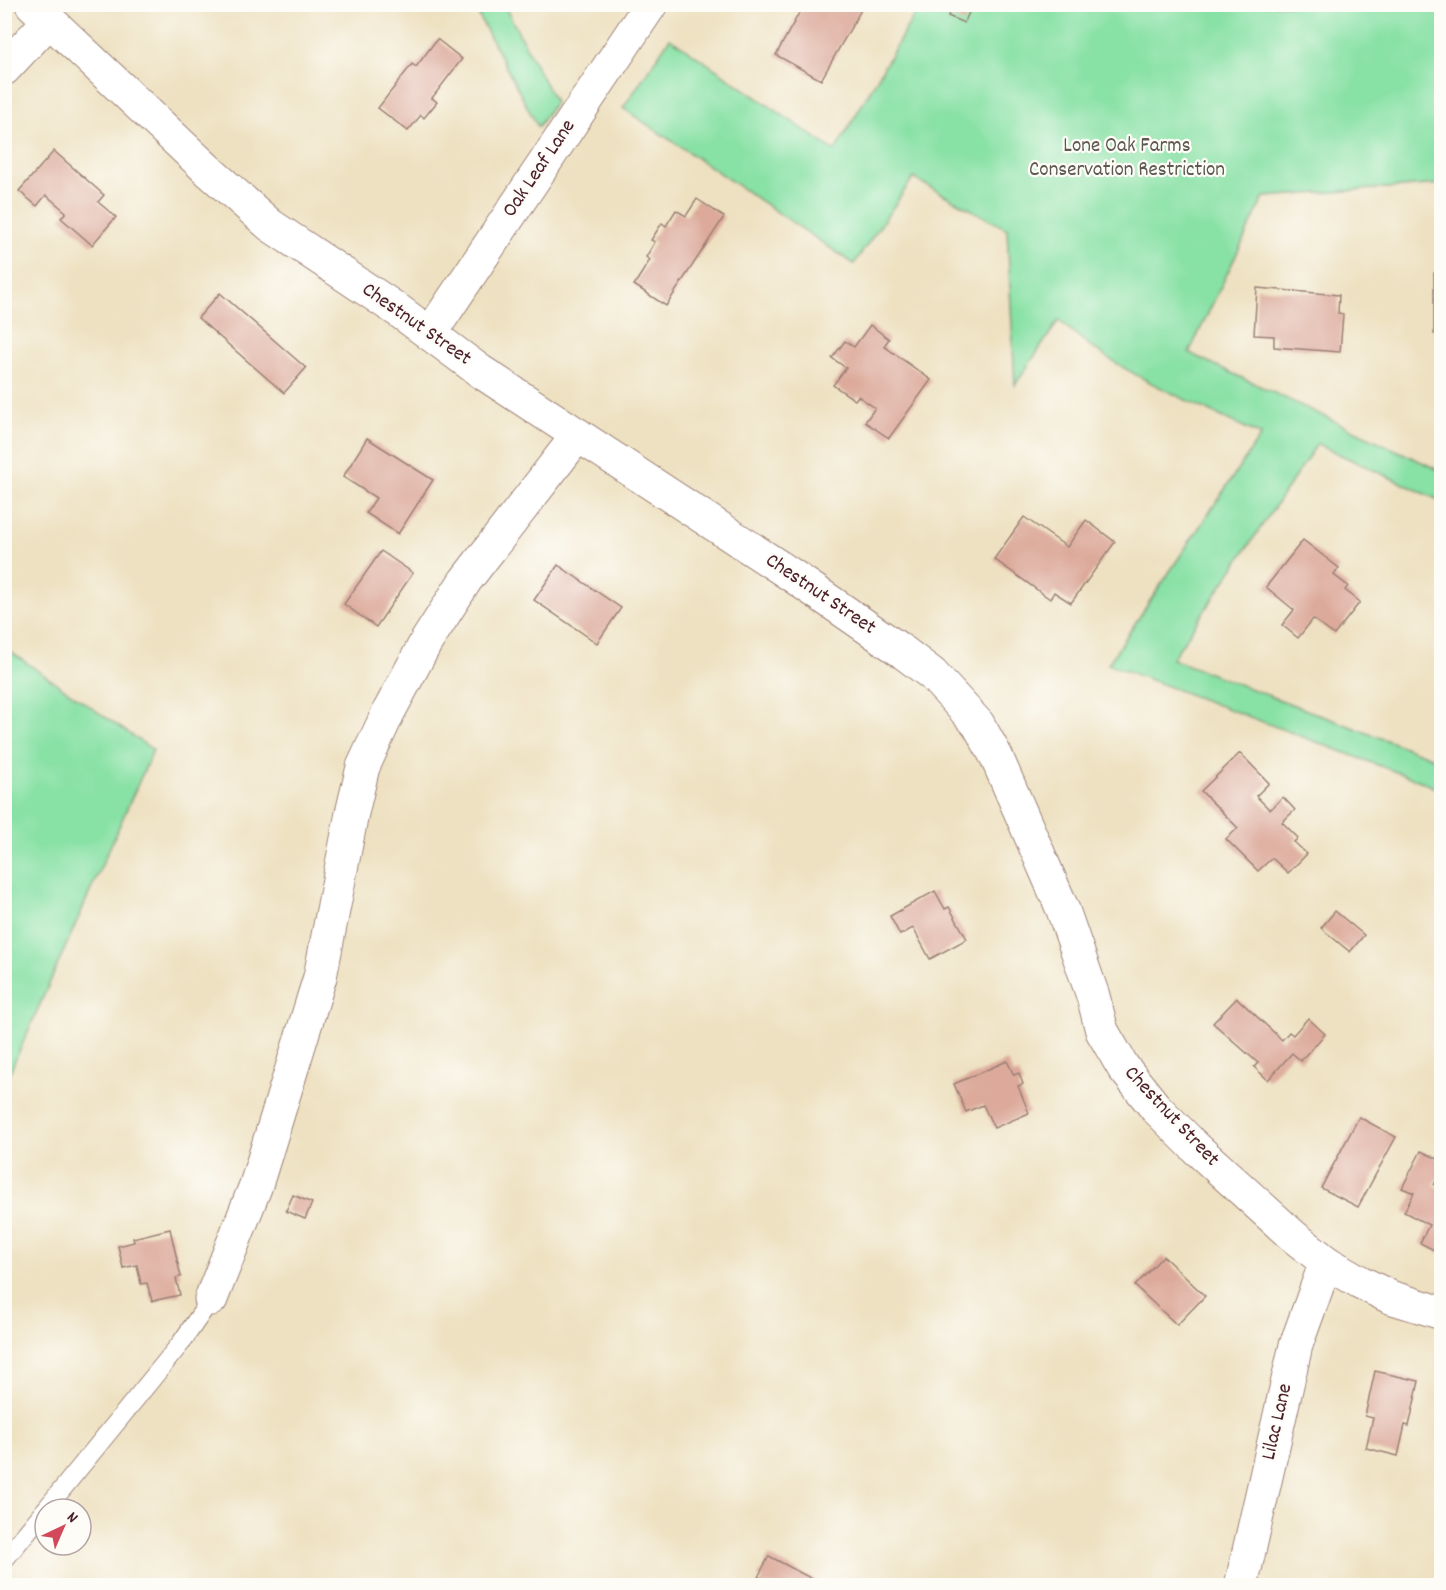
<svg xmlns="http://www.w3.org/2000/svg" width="1446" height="1590" font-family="Dekko,sans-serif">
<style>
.green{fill:#88e1a5;stroke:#698068;stroke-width:1.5}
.building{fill:#dca99a}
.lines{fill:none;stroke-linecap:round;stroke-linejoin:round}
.lane-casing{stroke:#9c8076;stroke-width:20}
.street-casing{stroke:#9c8076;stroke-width:35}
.lane{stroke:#fff;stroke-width:18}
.street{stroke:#fff;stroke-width:33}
.labels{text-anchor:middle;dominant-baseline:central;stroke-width:4.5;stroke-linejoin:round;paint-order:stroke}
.park-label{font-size:21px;fill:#5d5950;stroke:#fdfcf7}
.street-label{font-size:21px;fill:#4a1f2b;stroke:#fdfcf7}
</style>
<rect width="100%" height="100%" fill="#fdfcf7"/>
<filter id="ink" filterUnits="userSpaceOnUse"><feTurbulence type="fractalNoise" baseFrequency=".0167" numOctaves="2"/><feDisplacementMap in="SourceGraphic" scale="12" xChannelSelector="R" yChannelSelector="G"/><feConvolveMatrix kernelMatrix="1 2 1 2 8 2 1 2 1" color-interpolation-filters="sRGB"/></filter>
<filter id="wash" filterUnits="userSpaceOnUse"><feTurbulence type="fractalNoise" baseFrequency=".008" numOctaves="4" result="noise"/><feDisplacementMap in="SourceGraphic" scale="24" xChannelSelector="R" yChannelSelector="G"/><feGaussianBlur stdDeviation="1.35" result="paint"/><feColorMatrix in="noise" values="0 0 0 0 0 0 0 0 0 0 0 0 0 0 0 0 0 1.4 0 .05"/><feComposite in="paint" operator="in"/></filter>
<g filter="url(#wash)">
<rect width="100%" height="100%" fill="#eee1c1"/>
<!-- green -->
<g class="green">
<polygon points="473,5 504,5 555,102 538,127"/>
<path d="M920,5H1441V184L1264,197L1189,353L1441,471V501L1317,444L1172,659L1431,757L1441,762V791L1423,782L1108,664L1261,435C1190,401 1117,374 1059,320L1015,385L1007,229L913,178L854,264L623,108L670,38L835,151Z"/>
<polygon points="5,648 153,750 5,1083"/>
</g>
<g id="blocks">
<!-- building -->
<g class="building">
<polygon points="804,4 857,4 862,8 821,80 776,55"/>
<polygon points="953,4 973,4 964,23 948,16"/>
<polygon points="437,39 462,59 432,98 437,102 424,118 421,115 408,131 378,108 412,64 416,67"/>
<polygon points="54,151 104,195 98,202 116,217 92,245 61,218 66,212 46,195 37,206 19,191"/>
<polygon points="697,199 724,217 666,306 634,285 650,260 646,257 655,242 651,240 662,223 666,226 676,210 686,216"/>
<rect x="1434" y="273" width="8" height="61"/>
<polygon points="1257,288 1339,295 1338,313 1343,314 1340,352 1274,347 1274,336 1254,335"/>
<polygon points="220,293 306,368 284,393 198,318"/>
<polygon points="870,325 889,339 884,346 931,380 889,438 865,422 875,408 858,396 855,400 833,385 846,368 832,358 845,341 854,347"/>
<polygon points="367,438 433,480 398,534 366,513 376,498 343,477"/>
<polygon points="1024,517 1067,547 1086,520 1115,542 1071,603 1054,592 1050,599 994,559"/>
<polygon points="1303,540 1339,568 1334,575 1348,586 1345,590 1360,602 1334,635 1313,619 1298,638 1282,625 1294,610 1266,587"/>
<polygon points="381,551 413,573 376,627 344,604"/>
<polygon points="558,565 621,608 597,643 534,600"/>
<polygon points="1240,753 1269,783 1256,796 1270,810 1283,797 1295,810 1282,822 1298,838 1294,842 1307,854 1288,873 1272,858 1258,871 1226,839 1238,828 1201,791"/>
<polygon points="935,891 945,909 949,907 967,939 930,959 913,928 900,935 890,916"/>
<polygon points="1335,911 1364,935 1350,952 1321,928"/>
<polygon points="1237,998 1282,1040 1289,1032 1293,1035 1308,1018 1325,1034 1301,1061 1292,1053 1268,1080 1254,1067 1258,1063 1213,1023"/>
<polygon points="1007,1061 1014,1075 1019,1073 1023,1084 1018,1086 1029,1113 994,1128 983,1105 966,1112 954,1084"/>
<polygon points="1359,1117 1396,1137 1358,1207 1321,1188"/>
<polygon points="1421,1151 1442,1161 1442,1171 1434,1185 1442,1189 1442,1254 1420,1243 1429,1225 1404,1212 1414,1193 1402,1188"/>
<polygon points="293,1195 312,1203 305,1219 286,1211"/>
<polygon points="170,1229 181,1277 176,1278 180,1295 152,1301 147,1283 141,1284 137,1265 123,1268 118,1246 134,1242 133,1238"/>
<polygon points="1163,1256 1205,1296 1177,1325 1135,1286"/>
<polygon points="1375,1371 1419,1381 1409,1426 1405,1425 1398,1456 1366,1448 1373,1418 1365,1416"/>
<polygon points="769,1556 816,1581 814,1586 759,1586 763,1579 758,1577"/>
</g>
</g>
</g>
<g filter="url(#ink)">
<use href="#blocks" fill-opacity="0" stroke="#9c8076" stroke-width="1.5"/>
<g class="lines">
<defs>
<g id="lane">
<polyline points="46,1509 181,1343 211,1299"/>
<polyline points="4,1560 45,1510"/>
</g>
<g id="street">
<polyline points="32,4 210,172 270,225 399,311 480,371 793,576 903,652 932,674 978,724 996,756 1063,910 1093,996 1102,1031 1123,1067 1155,1107 1196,1148 1293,1236 1326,1262 1360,1282 1390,1297 1442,1313"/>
<polyline points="4,69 49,21"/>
<polyline points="430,334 651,4"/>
<polyline points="211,1299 256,1185 320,977 352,813 363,767 388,713 426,642 465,581 578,435"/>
<polyline points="1241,1586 1296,1345 1326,1262"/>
</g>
</defs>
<!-- lane casing -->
<use href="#lane" class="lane-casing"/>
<!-- street casing -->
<use href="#street" class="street-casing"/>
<!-- lane -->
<use href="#lane" class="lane"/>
<!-- street -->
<use href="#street" class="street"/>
</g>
</g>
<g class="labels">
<!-- park labels -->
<g class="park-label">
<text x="1127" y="147">Lone Oak Farms<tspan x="1127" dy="24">Conservation Restriction</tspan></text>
</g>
<!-- street labels -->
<g class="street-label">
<text transform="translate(540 169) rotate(-56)">Oak Leaf Lane</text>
<text transform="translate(416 325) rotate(35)">Chestnut Street</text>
<text transform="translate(820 595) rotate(34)">Chestnut Street</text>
<text transform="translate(1171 1117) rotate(47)">Chestnut Street</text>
<text transform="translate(1278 1422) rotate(-77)">Lilac Lane</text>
</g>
</g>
<!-- margin -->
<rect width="1446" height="1590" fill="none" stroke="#fdfcf7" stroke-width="24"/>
<!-- north arrow -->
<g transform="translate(63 1527) rotate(44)"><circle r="28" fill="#fdfcf7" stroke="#b5a4a5" stroke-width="1.5"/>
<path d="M0-4.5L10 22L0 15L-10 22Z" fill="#d1495b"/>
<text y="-9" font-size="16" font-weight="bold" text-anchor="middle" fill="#4a1f2b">N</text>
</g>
</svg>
